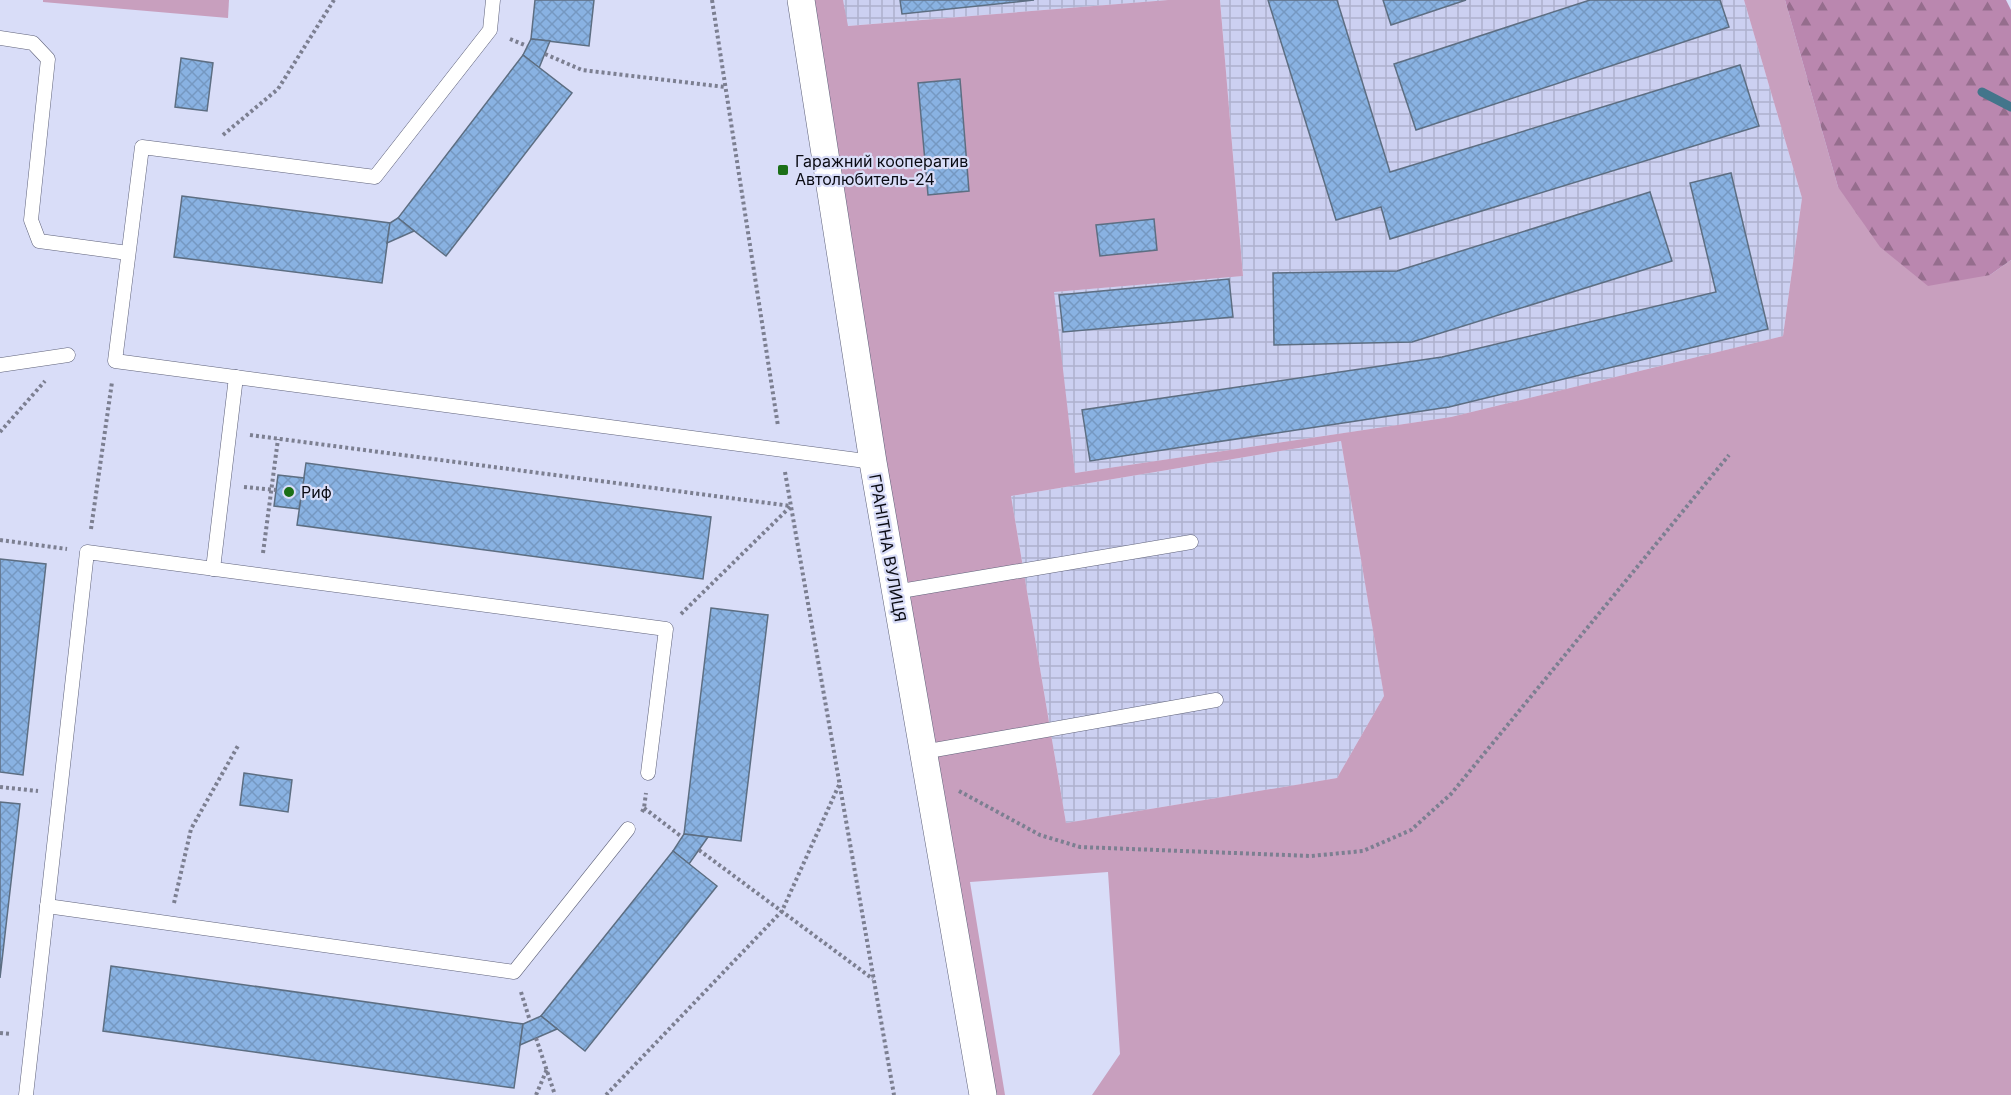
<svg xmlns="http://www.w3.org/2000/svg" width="2011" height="1095" font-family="Inter,sans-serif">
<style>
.industrial{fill:url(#industrial-grid)}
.grass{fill:#c89fbe;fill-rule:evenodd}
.forest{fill:url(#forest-firs)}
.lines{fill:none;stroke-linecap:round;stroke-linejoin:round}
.stream{stroke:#43758b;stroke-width:9}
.building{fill:url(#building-cross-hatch);stroke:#5d6e82;stroke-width:1.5}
.service-casing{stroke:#5f627a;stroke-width:15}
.minor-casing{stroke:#5f627a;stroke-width:28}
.path{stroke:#7c7f91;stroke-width:4;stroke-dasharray:3 3;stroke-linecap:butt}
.service{stroke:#fff;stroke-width:14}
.minor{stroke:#fff;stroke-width:27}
.poi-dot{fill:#1b6f17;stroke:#d9ddf8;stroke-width:2}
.labels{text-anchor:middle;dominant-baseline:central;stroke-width:4.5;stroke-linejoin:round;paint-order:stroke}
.poi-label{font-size:16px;fill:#0a0b13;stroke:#d9ddf8;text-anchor:start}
.street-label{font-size:16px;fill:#0a0b13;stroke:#d9ddf8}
</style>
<defs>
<pattern id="industrial-grid" width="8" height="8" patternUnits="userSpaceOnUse" patternTransform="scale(1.5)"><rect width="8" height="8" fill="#ccd0f1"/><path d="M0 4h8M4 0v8" fill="none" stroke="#aeb1ce"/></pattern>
<pattern id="forest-firs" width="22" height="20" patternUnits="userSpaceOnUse" patternTransform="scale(1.5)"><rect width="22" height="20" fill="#ba87af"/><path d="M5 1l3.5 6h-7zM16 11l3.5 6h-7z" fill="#956d8d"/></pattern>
<pattern id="building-cross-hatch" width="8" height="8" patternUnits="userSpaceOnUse" patternTransform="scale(1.5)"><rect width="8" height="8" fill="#89b2e2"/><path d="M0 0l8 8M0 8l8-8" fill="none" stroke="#7598c1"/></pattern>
</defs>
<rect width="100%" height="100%" fill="#d9ddf8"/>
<!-- industrial -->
<g class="industrial">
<polygon points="843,0 1168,0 847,26"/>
<polygon points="1220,0 1744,0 1802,198 1783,336 1451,417 1075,473 1053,292 1243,276"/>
<polygon points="1341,441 1384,696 1337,778 1066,823 1011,496"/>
</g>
<!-- grass -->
<g class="grass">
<polygon points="43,0 229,0 228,18 43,2"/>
<path d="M801,0H843L848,26L1168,0H1220L1243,276L1054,292L1075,473L1451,417L1783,336L1802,198L1744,0H1785L1838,187L1990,275L2011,260V1095H1092L1120,1054L1108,872L970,882L1005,1095H983ZM1341,441L1384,696L1337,778L1066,823L1011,496Z"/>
</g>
<!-- forest -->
<polygon class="forest" points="1785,0 2006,0 2011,10 2011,260 1990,275 1928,286 1880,247 1838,187"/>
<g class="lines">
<!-- stream -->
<polyline class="stream" points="1982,92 2011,107"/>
</g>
<!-- building -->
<g class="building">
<polygon points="535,0 594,0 589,46 531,39"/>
<polygon points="900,0 1034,0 902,14"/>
<polygon points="1268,0 1337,0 1390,172 1740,65 1759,126 1390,239 1381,207 1336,220"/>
<polygon points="1383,0 1466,0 1391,25"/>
<polygon points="1590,0 1720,0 1729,27 1416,130 1394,64"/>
<polygon points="531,39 550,41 539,68 523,55"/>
<polygon points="523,55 572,93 446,256 398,218"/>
<polygon points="181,58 213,63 207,111 175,107"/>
<polygon points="960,79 969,191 928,195 918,83"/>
<polygon points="1731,173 1768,329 1449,407 1090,461 1082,410 1442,357 1716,292 1690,183"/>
<polygon points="1650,192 1672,261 1412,342 1274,345 1273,273 1397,271"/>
<polygon points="182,196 390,223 382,283 174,257"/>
<polygon points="398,218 414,231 387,243 390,223"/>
<polygon points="1154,219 1157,250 1100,256 1096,225"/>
<polygon points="1229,279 1233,317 1063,332 1059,295"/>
<polygon points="306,463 711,517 703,579 297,525"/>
<polygon points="278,475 304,478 299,509 274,506"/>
<polygon points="0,559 46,564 23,775 0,772"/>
<polygon points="711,608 768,615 741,841 684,834"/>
<polygon points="244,773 292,780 288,812 240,805"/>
<polygon points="0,802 20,804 0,978"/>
<polygon points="684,834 708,837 689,864 673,851"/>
<polygon points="673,851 717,886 585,1051 541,1016"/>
<polygon points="111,966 523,1024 514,1088 103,1031"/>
<polygon points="541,1016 557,1029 520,1045 523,1024"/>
</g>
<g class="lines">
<defs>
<g id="service">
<polyline points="493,0 490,30 375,177 142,147 115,361 873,462"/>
<polyline points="0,38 33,43 48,59 31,220 39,241 128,253"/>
<polyline points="0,365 68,355"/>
<polyline points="213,569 236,377"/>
<polyline points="895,592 1191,542"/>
<polyline points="923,752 1216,700"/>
<polyline points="47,906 514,972 628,829"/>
<polyline points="26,1095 87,552 666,629 648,773"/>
</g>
<polyline id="minor" points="801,0 873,462 983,1095"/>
</defs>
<!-- service casing -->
<use href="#service" class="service-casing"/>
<!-- minor casing -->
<use href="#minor" class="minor-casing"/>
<!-- path -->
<g class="path">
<polyline points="712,0 778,426"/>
<polyline points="510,39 527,46"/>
<polyline points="545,54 582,70 725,87"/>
<polyline points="223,135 278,89 334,0"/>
<polyline points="0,432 45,381"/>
<polyline points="250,435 791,506"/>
<polyline points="785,472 894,1095"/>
<polyline points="244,487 276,490"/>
<polyline points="91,529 112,382"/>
<polyline points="0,540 67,549"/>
<polyline points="263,553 278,439"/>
<polyline points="681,614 791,506"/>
<polyline points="0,787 38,791"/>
<polyline points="959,791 1040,835 1080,847 1311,856 1363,851 1411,830 1451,794 1729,455"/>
<polyline points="644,808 682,837"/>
<polyline points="642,812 644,808 646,793"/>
<polyline points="699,850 873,979"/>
<polyline points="174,903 191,829 239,744"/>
<polyline points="521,992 530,1021"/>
<polyline points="0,1033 11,1034"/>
<polyline points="536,1038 555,1095"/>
<polyline points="536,1095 547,1069"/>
<polyline points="606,1095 782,911 839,785"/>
</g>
<!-- service -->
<use href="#service" class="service"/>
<!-- minor -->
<use href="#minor" class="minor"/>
</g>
<!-- markers -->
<g class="poi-dot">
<rect x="777" y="164" width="12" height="12" rx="3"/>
<circle cx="289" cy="492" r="6"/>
</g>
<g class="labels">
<!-- poi labels -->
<g class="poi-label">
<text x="795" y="161">Гаражний кооператив<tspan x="795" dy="18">Автолюбитель-24</tspan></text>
<text x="301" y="492">Риф</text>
</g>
<!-- street labels -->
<g class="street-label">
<text transform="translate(888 548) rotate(80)">ГРАНІТНА ВУЛИЦЯ</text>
</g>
</g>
</svg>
